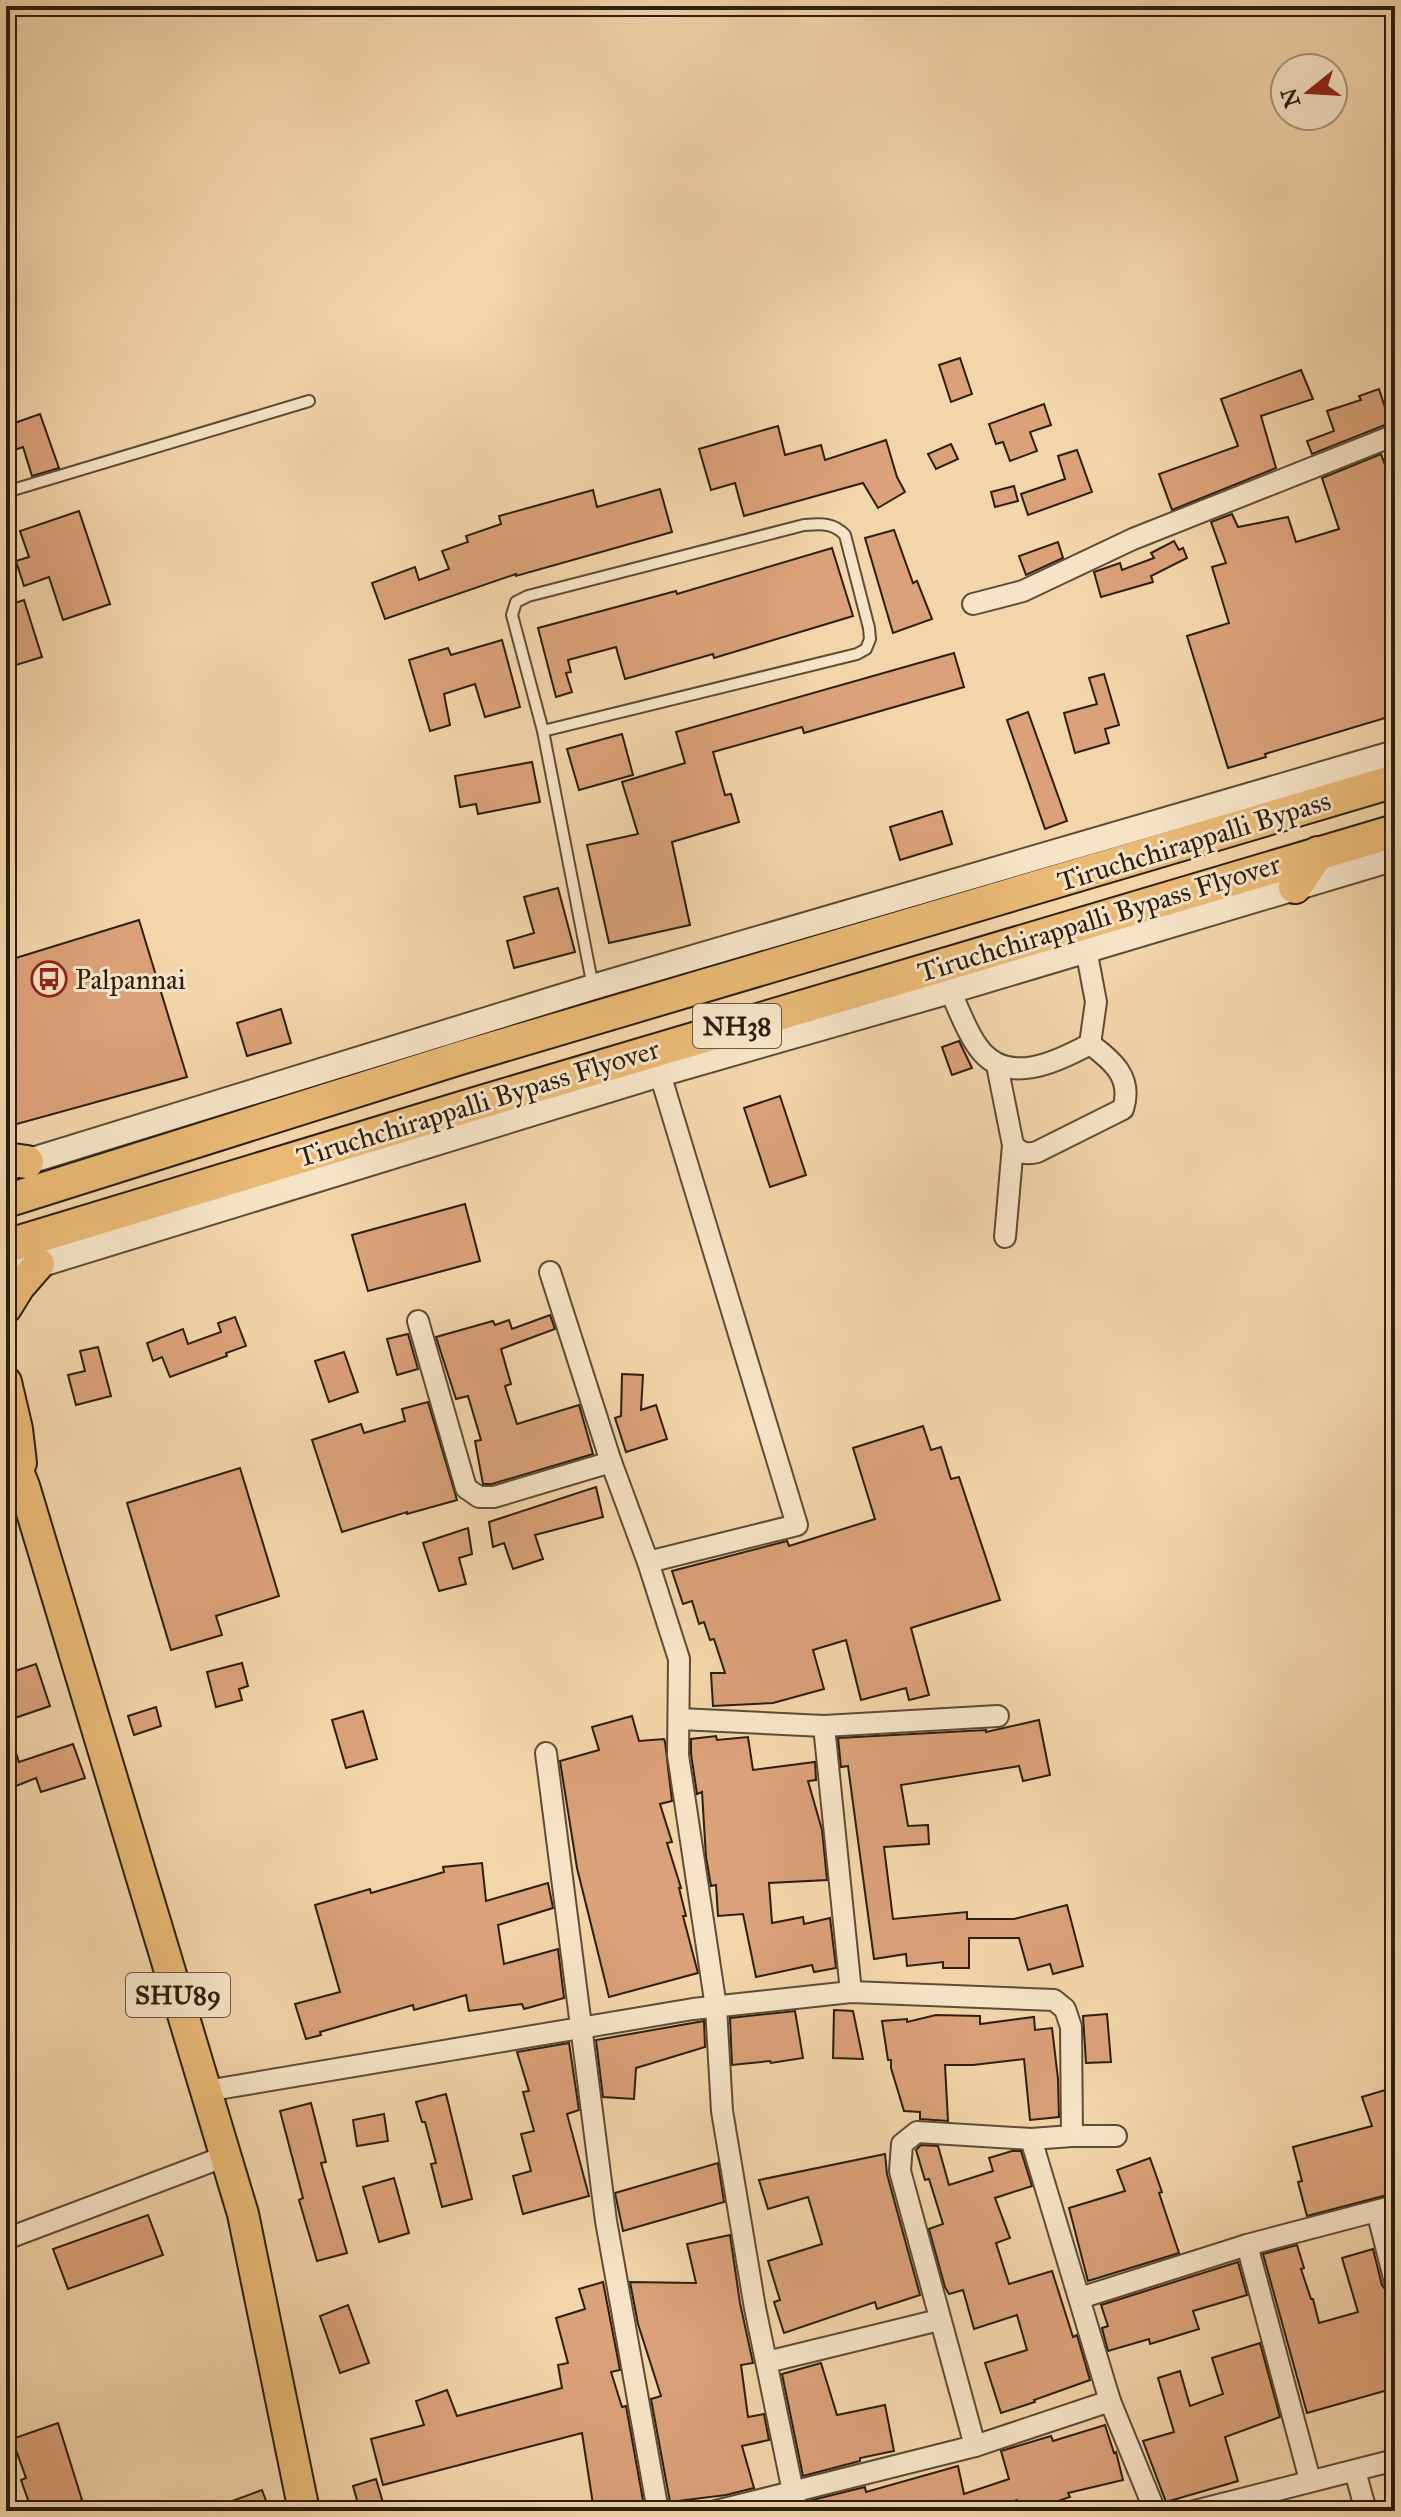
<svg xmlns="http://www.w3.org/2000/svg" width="1401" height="2517" font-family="'IM FELL Great Primer',serif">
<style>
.building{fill:#dba179;stroke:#2b1e10;stroke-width:2}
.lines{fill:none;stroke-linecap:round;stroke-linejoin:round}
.service-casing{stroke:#5d4c36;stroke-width:14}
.minor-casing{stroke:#5d4c36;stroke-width:24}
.tertiary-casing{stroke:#5d4c36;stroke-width:28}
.primary-casing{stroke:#2b1e10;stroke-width:34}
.trunk-casing{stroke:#2b1e10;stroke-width:36}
.service{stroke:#f7e4c8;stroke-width:10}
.minor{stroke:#f7e4c8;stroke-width:20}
.tertiary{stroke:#f7e4c8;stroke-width:24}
.primary{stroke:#eaba75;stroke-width:30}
.trunk{stroke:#eaba75;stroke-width:32}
.labels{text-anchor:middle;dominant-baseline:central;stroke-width:6;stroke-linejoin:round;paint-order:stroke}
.shield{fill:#f7e4c8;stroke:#685947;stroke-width:2}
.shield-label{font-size:26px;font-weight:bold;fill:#2b1e10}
.street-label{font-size:28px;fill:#2b1e10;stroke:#f7e4c8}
.poi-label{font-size:28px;fill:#2b1e10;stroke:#f7e4c8;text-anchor:start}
</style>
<rect width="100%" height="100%" fill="#f3d5aa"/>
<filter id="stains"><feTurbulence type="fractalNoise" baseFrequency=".0025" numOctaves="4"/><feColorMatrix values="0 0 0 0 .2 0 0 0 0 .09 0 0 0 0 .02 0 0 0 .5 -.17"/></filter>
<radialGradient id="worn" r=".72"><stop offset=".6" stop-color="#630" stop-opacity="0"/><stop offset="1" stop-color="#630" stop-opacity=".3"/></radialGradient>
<!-- building -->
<g class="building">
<polygon points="960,358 972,394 951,402 939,365"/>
<polygon points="1301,370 1313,399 1261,416 1276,468 1172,510 1159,474 1238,446 1221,399"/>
<polygon points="1379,389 1390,423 1312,454 1307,441 1334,431 1327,411 1361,400 1359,396"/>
<polygon points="1044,404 1051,425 1030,432 1037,451 1010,461 1003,442 996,444 989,424"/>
<polygon points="40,414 59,468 32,476 23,447 6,453 6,426"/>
<polygon points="778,426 785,455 821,445 825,460 886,440 897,477 905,492 878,508 863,483 744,516 735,483 711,490 699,449"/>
<polygon points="951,444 958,459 936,469 928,454"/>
<polygon points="1077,450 1092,492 1028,515 1021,494 1065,479 1058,456"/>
<polygon points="1381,454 1395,493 1395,715 1265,754 1266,757 1228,768 1187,636 1229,623 1212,567 1226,563 1211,522 1232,514 1238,527 1288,517 1296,542 1339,529 1322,478"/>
<polygon points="1014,486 1018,501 995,507 991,492"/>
<polygon points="660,489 672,532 516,576 516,574 385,619 372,583 415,567 419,580 449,569 442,551 468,542 466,536 501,524 499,516 593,490 597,507"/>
<polygon points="79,511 110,604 63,620 49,577 24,586 16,561 29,557 20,531"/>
<polygon points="894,530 913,583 917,581 932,619 893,633 865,538"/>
<polygon points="1174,541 1179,550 1183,548 1187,558 1151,576 1153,582 1101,597 1094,572 1120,563 1122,570 1154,558 1151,553"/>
<polygon points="1058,542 1063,558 1026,575 1019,556"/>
<polygon points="832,548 853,616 714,658 713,654 625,679 616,647 568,660 571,672 566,673 572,692 556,697 538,628 676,591 677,594"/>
<polygon points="24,600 42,657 6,668 6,606"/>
<polygon points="502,640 520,707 485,717 475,684 444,694 450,725 430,731 409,660 448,648 451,655"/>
<polygon points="954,653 964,687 804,733 802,727 713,752 725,795 731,794 739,822 672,842 690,925 609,943 587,845 638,834 622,782 685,763 676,732"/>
<polygon points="1104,674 1119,725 1105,729 1109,743 1075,753 1064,713 1097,704 1089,678"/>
<polygon points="1028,712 1067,821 1045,829 1007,720"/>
<polygon points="622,734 633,775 579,790 567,749"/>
<polygon points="532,762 540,802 478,814 476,804 460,807 455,776"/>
<polygon points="942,811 952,844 900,860 890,827"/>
<polygon points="558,888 575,952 514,968 507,941 534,933 524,897"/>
<polygon points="139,920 187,1077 6,1127 6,961"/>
<polygon points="281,1009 291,1043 247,1056 237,1023"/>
<polygon points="959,1041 972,1068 952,1075 942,1047"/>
<polygon points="780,1096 806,1175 770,1187 744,1108"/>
<polygon points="465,1204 480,1261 368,1291 352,1235"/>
<polygon points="550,1315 555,1329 501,1349 511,1384 505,1386 517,1424 579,1405 593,1454 492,1484 483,1484 475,1441 481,1440 468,1396 456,1399 436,1337 493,1321 495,1325 509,1320 512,1329"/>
<polygon points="235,1317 246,1346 226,1353 227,1356 170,1377 162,1357 153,1361 147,1343 183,1329 188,1344 221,1332 218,1323"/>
<polygon points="408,1334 418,1369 397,1375 387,1339"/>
<polygon points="98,1347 111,1396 76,1405 68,1375 85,1371 80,1351"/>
<polygon points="344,1352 358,1392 329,1402 315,1361"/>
<polygon points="622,1374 643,1375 641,1410 656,1405 667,1439 626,1452 615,1418 621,1416"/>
<polygon points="428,1402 457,1500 407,1514 407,1512 342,1532 312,1440 361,1424 364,1433 405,1421 402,1409"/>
<polygon points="923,1426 931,1450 941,1447 951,1479 959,1477 1000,1600 911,1628 929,1695 909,1700 906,1688 861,1700 846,1640 813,1650 824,1689 773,1703 713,1706 711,1673 725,1673 714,1639 710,1640 704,1622 699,1624 692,1601 683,1604 672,1571 787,1541 789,1546 875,1519 853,1448"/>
<polygon points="240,1468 279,1596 216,1616 222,1635 171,1650 127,1503"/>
<polygon points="596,1487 603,1517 535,1535 543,1559 513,1569 504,1543 493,1547 489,1522"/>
<polygon points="468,1528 472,1554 459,1558 466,1584 439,1591 423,1543"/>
<polygon points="242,1663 248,1686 239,1689 242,1700 216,1707 207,1672"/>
<polygon points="36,1664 50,1706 6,1721 6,1674"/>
<polygon points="156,1707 161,1726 134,1735 128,1716"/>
<polygon points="363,1711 377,1759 346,1768 332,1720"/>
<polygon points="632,1716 639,1741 664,1739 665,1742 672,1801 660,1804 672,1842 667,1843 681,1888 679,1888 686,1916 683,1916 698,1973 609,1997 577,1868 560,1761 599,1750 592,1727"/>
<polygon points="1039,1720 1050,1775 1023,1781 1019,1766 901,1785 908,1826 928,1825 929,1844 884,1847 893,1919 967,1912 967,1919 1014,1919 1067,1905 1083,1966 1053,1974 1050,1964 1028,1970 1019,1938 969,1938 969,1968 943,1968 943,1962 907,1966 906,1954 874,1959 848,1766 841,1767 838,1738 986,1730 986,1732"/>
<polygon points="9,1732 19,1762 73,1744 85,1778 41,1792 36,1778 6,1790 6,1733"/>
<polygon points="716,1736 717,1740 748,1737 753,1770 815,1762 816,1780 808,1781 822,1830 827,1880 769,1883 772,1923 803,1917 804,1924 830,1918 836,1968 814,1972 812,1965 756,1977 743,1914 718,1916 716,1885 711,1886 706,1857 702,1792 697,1794 691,1754 691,1739"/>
<polygon points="482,1863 486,1901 548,1883 553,1908 498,1925 504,1964 558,1949 564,1998 524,2009 522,2004 469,2011 466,1995 414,2010 413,2005 320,2032 321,2035 306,2039 295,2004 340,1992 315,1905 370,1889 371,1893 444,1872 443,1867"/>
<polygon points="834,2010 853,2011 863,2059 833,2058"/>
<polygon points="795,2011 803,2058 771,2063 770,2061 732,2065 730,2018"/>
<polygon points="1107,2014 1111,2062 1086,2063 1083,2016"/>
<polygon points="936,2015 980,2016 980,2024 1034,2017 1035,2030 1052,2028 1058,2079 1059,2117 1030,2120 1024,2059 973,2065 945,2065 948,2121 920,2119 920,2112 904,2111 891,2068 891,2060 888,2060 882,2021 907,2019 907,2022"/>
<polygon points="704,2021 705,2047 636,2068 634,2099 603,2097 596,2040"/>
<polygon points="569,2043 579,2110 567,2114 589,2196 523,2214 513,2176 531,2171 521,2134 534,2131 523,2092 529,2091 517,2052"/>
<polygon points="1395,2087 1395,2193 1307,2216 1298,2182 1302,2181 1293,2147 1372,2126 1362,2097"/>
<polygon points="446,2094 472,2199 442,2207 431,2164 436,2163 425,2122 422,2122 416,2102"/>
<polygon points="311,2103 326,2162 321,2163 347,2253 317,2261 299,2200 303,2198 280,2111"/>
<polygon points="384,2114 388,2141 357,2146 353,2120"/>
<polygon points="921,2145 938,2146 949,2185 993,2171 989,2158 1012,2151 1021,2151 1032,2186 995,2198 1010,2238 996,2243 1009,2284 1052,2271 1073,2337 1077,2335 1090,2380 1034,2400 1035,2402 1001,2413 985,2363 1027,2350 1017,2315 974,2329 963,2290 949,2294 945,2287 929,2229 943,2224 929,2179 925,2180 916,2150"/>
<polygon points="885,2154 887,2174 920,2295 877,2309 875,2302 784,2333 774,2302 780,2300 768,2261 822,2244 808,2197 768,2209 759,2180"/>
<polygon points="1150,2158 1162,2192 1159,2193 1179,2253 1088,2281 1069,2208 1125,2191 1117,2170"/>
<polygon points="718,2163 724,2202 623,2231 615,2193"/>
<polygon points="394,2178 409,2233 379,2242 363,2187"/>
<polygon points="148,2215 163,2255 68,2289 53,2249"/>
<polygon points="730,2235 740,2303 753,2363 741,2365 748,2417 764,2414 769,2440 742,2446 754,2488 726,2495 670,2502 651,2399 661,2396 638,2324 630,2282 696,2283 687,2244"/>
<polygon points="1297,2245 1304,2268 1301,2269 1311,2299 1313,2299 1319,2323 1358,2312 1342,2258 1373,2249 1382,2285 1387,2292 1395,2320 1395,2388 1307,2413 1263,2254"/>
<polygon points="1238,2262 1247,2295 1193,2311 1199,2329 1150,2344 1149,2339 1108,2351 1102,2328 1108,2326 1101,2305"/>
<polygon points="603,2282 620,2370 611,2372 622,2407 626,2406 644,2506 636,2507 637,2511 594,2511 582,2433 383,2485 371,2439 424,2425 416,2401 447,2390 457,2416 562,2388 558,2365 568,2363 556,2318 585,2309 579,2289"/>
<polygon points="348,2305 369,2363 340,2373 320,2316"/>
<polygon points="1260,2343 1280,2417 1225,2437 1238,2481 1166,2502 1143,2441 1174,2432 1158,2378 1180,2371 1190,2406 1223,2394 1212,2358"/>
<polygon points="821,2363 837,2415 885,2405 894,2451 860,2458 860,2461 803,2476 782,2374"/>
<polygon points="58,2423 82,2500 52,2511 32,2511 21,2480 26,2478 12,2439"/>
<polygon points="1105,2425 1114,2453 1116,2452 1123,2480 1068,2493 1070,2497 1029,2511 1021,2511 1017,2500 982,2511 810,2511 808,2501 865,2487 866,2492 958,2466 964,2494 1009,2479 1001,2451 1051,2436 1053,2441"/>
<polygon points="376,2479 384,2506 360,2511 353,2486"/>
<polygon points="262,2490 270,2511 211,2511 210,2509"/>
</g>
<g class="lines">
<defs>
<g id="service">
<polyline points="6,492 309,401"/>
<path d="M543,731L857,654L866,649L870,639L869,628L845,535C833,522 821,524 804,525L528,596L516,602L512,615L543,731L593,987"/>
</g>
<g id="minor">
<polyline points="973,604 1023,591 1133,539 1395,435"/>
<path d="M950,991C959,1009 966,1031 978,1047C1006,1087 1057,1062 1090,1044L1096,1002L1086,949"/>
<polyline points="997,1065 1013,1145"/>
<path d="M1005,1237L1013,1145C1021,1153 1026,1155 1037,1152L1123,1109C1133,1078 1113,1061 1090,1044"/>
<polyline points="550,1272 611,1462 648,1562 679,1659 678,1755 716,2007 722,2111 755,2308 797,2511"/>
<polyline points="418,1321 466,1488 479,1497 494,1497 611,1462"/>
<polyline points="648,1562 797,1525 660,1074"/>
<polyline points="680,1719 824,1726 998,1716"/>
<polyline points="824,1726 851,1992"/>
<polyline points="546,1753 606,2221 658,2511"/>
<polyline points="206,2091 693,2009 851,1992 1054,2000 1065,2009 1071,2027 1072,2136 1116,2136"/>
<polyline points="1072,2136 1031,2139 1110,2401 1155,2511"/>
<polyline points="1377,2211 1395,2282"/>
<polyline points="6,2239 226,2156"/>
<polyline points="1247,2245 1310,2480"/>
<polyline points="1080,2298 1247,2245 1395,2206"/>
<polyline points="767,2362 939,2320"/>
<polyline points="975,2446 900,2171 902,2144 917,2132 1031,2139"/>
<polyline points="1355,2471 1366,2511"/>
<polyline points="716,2511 975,2446 1110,2401"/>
<polyline points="1195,2511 1395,2460"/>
</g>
<g id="tertiary">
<polyline points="10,1167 593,987 1395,753"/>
<polyline points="6,1275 660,1074 950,991 1395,858"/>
</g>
<g id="primary">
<polyline points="6,1308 19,1287 39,1264"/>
<polyline points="6,1382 17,1429 21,1463"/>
<polyline points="6,1441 24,1486 243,2214 304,2511"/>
</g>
<g id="trunk">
<polyline points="1295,887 1318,853"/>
<polyline points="6,1159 27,1162"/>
<polyline points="6,1201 460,1058 1395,781"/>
<polyline points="6,1246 468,1106 1395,831"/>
</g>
</defs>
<!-- service casing -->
<use href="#service" class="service-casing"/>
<!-- minor casing -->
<use href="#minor" class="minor-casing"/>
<!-- tertiary casing -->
<use href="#tertiary" class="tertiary-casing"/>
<!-- primary casing -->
<use href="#primary" class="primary-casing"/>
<!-- trunk casing -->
<use href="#trunk" class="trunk-casing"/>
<!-- service -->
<use href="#service" class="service"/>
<!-- minor -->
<use href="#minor" class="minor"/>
<!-- tertiary -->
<use href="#tertiary" class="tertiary"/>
<!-- primary -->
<use href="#primary" class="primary"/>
<!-- trunk -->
<use href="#trunk" class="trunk"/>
</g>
<!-- icons -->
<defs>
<symbol id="bus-ring" viewBox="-11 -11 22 22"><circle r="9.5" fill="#f7e4c8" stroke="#8f2418" stroke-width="1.5"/><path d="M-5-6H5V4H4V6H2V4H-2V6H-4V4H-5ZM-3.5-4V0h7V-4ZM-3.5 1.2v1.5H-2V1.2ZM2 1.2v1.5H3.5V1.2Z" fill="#8f2418"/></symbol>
</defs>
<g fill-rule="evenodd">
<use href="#bus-ring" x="29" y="959" width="40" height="40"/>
</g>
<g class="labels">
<!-- shield labels -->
<g class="shield">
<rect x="693" y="1004" width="88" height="44" rx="6"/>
<rect x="126" y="1973" width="104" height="44" rx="6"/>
</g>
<g class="shield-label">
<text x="737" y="1026">NH38</text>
<text x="178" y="1995">SHU89</text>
</g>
<!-- street labels -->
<g class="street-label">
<text transform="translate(1194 841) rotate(-17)">Tiruchchirappalli Bypass</text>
<text transform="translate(1099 918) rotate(-17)">Tiruchchirappalli Bypass Flyover</text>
<text transform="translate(478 1103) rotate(-17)">Tiruchchirappalli Bypass Flyover</text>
</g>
<!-- poi labels -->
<g class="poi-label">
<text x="75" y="979">Palpannai</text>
</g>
</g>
<!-- margin -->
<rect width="1401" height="2517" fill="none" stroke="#f3d5aa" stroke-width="32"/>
<rect x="8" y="8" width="1385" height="2501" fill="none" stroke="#2b1e10" stroke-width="4"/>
<rect x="16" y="16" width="1369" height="2485" fill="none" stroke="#2b1e10" stroke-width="2"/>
<!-- north arrow -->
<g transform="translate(1309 92) rotate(252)"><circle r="38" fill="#f7e4c8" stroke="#a5957e" stroke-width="2"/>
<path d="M0-6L14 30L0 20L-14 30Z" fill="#8f2418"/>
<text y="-12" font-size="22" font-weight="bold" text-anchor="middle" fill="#2b1e10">N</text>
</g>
<rect width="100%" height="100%" filter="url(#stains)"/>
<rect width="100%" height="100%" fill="url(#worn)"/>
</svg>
